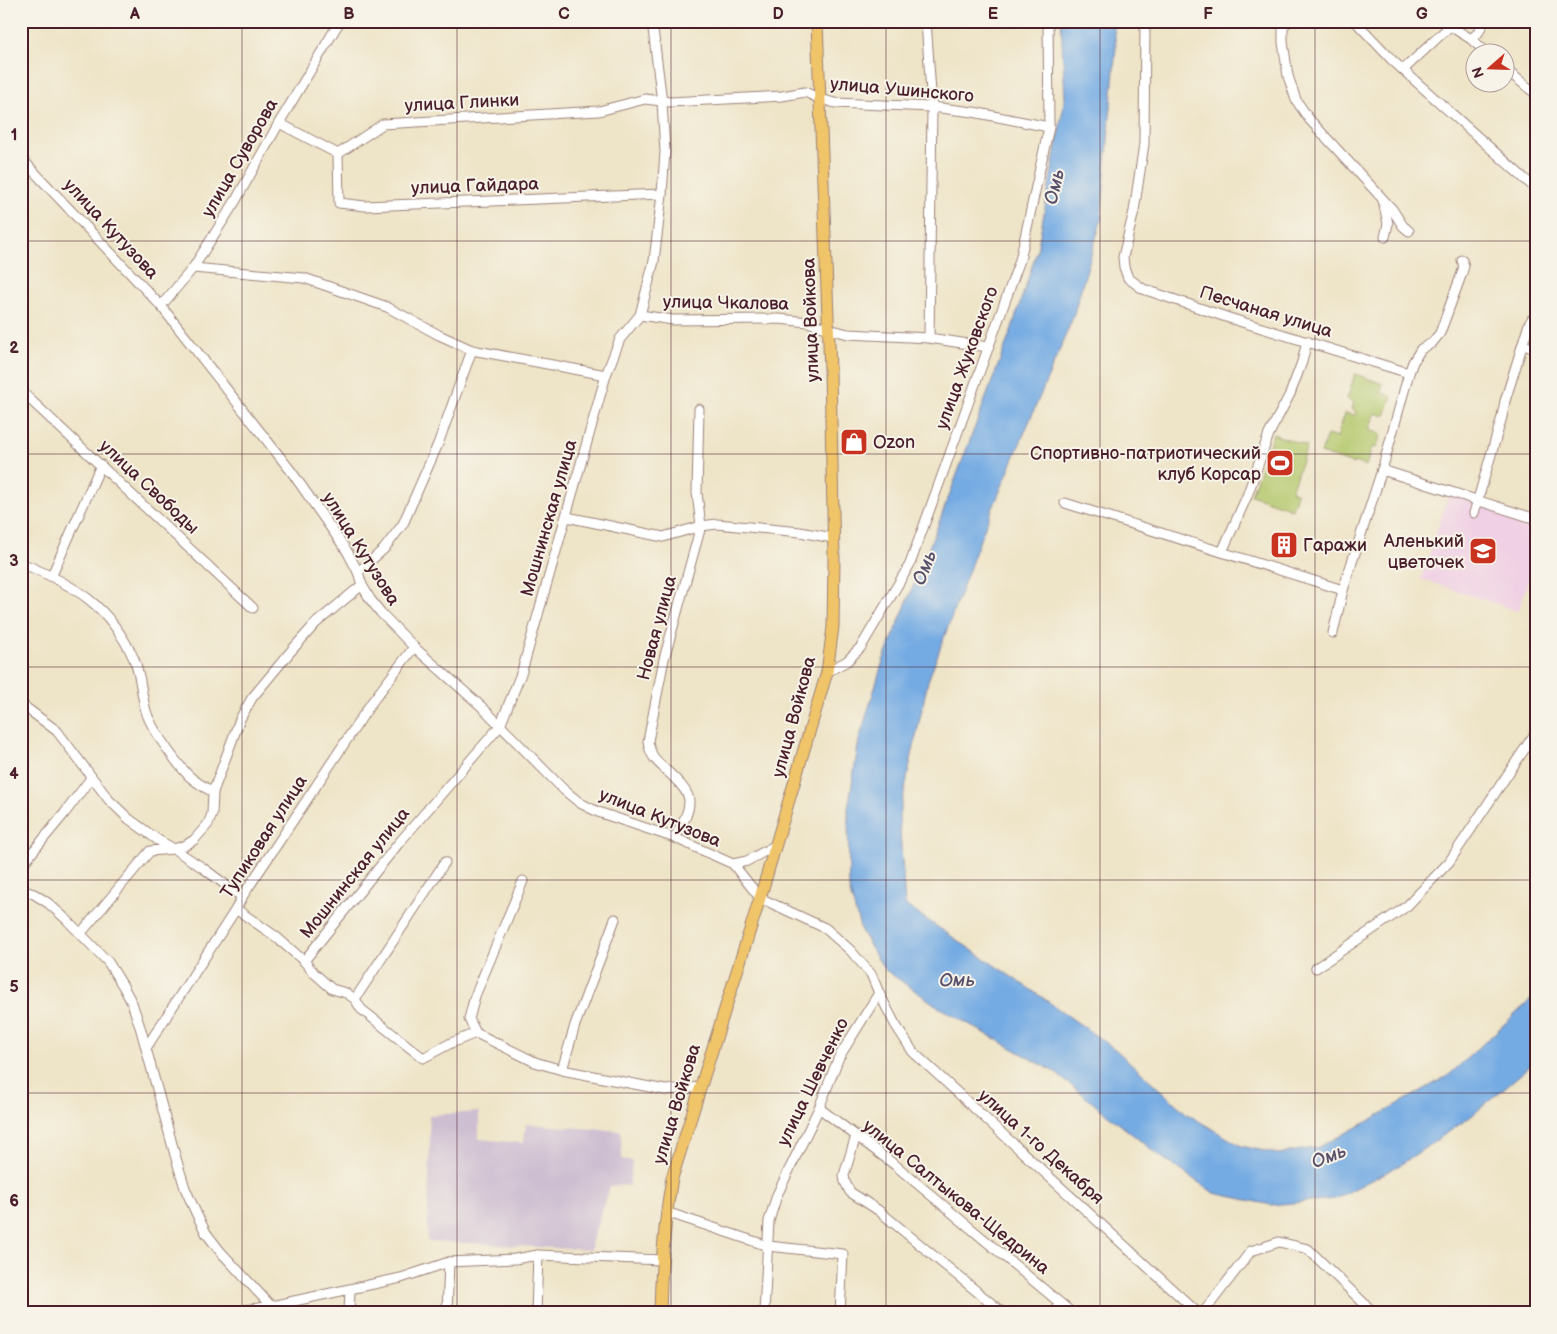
<svg xmlns="http://www.w3.org/2000/svg" width="1557" height="1334" font-family="'Balsamiq Sans',sans-serif">
<style>
.built{fill:#f0d0e4}
.industrial{fill:#cebed1}
.green{fill:#b4c86c;stroke:#7f744c}
.water{fill:#75abe3;stroke:#606587}
.lines{fill:none;stroke-linecap:round;stroke-linejoin:round}
.minor-casing{stroke:#9c8279;stroke-width:11}
.major-casing{stroke:#9c8279;stroke-width:13}
.minor{stroke:#fff;stroke-width:9}
.major{stroke:#f0c469;stroke-width:11}
.grid{fill:none;stroke:#4a1f2b;stroke-width:1;stroke-opacity:0.55}
.labels{text-anchor:middle;dominant-baseline:central;stroke-width:4;stroke-linejoin:round;paint-order:stroke}
.street-label{font-size:18px;fill:#4a1f2b;stroke:#f7f3e8}
.poi-label{font-size:18px;fill:#4a1f2b;stroke:#f7f3e8;text-anchor:start}
.water-label{font-size:19px;font-style:italic;fill:#59506b;stroke:#f7f3e8}
.neatline{fill:none;stroke:#4a1f2b;stroke-width:2}
.grid-label{font-size:16px;text-anchor:middle;font-weight:bold;fill:#4a1f2b}
</style>
<rect width="100%" height="100%" fill="#f7f3e8"/>
<filter id="ink" filterUnits="userSpaceOnUse"><feTurbulence type="fractalNoise" baseFrequency=".02" numOctaves="2"/><feDisplacementMap in="SourceGraphic" scale="10" xChannelSelector="R" yChannelSelector="G"/><feConvolveMatrix kernelMatrix="1 2 1 2 8 2 1 2 1" color-interpolation-filters="sRGB"/></filter>
<filter id="wash" filterUnits="userSpaceOnUse"><feTurbulence type="fractalNoise" baseFrequency=".0096" numOctaves="4" result="noise"/><feDisplacementMap in="SourceGraphic" scale="20" xChannelSelector="R" yChannelSelector="G"/><feGaussianBlur stdDeviation="1.12" result="paint"/><feColorMatrix in="noise" values="0 0 0 0 0 0 0 0 0 0 0 0 0 0 0 0 0 1.4 0 .05"/><feComposite in="paint" operator="in"/></filter>
<g filter="url(#wash)">
<rect width="100%" height="100%" fill="#eee4c7"/>
<!-- built -->
<polygon class="built" points="1449,494 1536,523 1536,557 1518,611 1421,579"/>
<!-- industrial -->
<polygon class="industrial" points="479,1112 479,1139 524,1143 526,1124 621,1131 622,1159 632,1161 629,1186 617,1185 610,1186 592,1240 591,1250 427,1241 430,1144 429,1115"/>
<!-- green -->
<g class="green">
<polygon points="1355,374 1383,384 1380,392 1392,396 1385,416 1375,413 1369,430 1381,434 1376,448 1372,447 1366,466 1354,462 1353,464 1321,453 1327,435 1337,438 1345,413 1355,415 1356,411 1352,409 1354,402 1347,399"/>
<polygon points="1273,434 1307,446 1291,491 1297,494 1292,509 1251,495"/>
</g>
<!-- water -->
<polygon class="water" points="1061,21 1113,21 1116,47 1101,221 1072,320 984,529 928,681 899,816 905,905 1043,998 1116,1050 1187,1114 1241,1146 1278,1154 1319,1147 1374,1118 1449,1075 1536,995 1536,1061 1469,1118 1400,1165 1335,1199 1271,1205 1214,1193 1157,1154 1053,1071 940,1008 884,969 861,931 849,889 848,809 859,740 883,661 938,525 1011,331 1037,251 1065,98"/>
</g>
<g filter="url(#ink)">
<g class="lines">
<defs>
<g id="minor">
<polyline points="926,21 932,107 929,338"/>
<polyline points="1145,21 1144,144 1134,211 1123,257 1124,267 1128,278 1143,289 1229,318 1409,373"/>
<polyline points="1289,21 1283,26 1283,42 1288,76 1296,100 1309,119 1392,209 1403,226 1409,231"/>
<polyline points="1355,21 1393,61 1536,189"/>
<polyline points="1442,21 1471,39 1486,52"/>
<polyline points="1471,39 1478,33 1484,21"/>
<polyline points="1504,68 1536,94"/>
<polyline points="1403,70 1450,26"/>
<polyline points="279,123 338,154 383,124 599,111 645,99 670,102 782,96 805,92 820,99 835,103 932,107 973,112 1049,127"/>
<polyline points="338,154 339,203 365,206 662,194"/>
<polyline points="21,158 161,306 291,471 347,551 358,572 362,585 370,599 381,613 414,647 482,707 564,790 580,803 598,812 675,838 733,864 760,898 825,928 850,950 871,974 879,993 839,1057 819,1108 777,1195 769,1221 764,1313"/>
<polyline points="1383,200 1388,224 1385,237"/>
<polyline points="193,268 304,278 387,307 439,335 472,350 606,375"/>
<polyline points="161,306 193,268 236,200 279,123 340,21"/>
<polyline points="640,315 673,320 779,319 808,322 829,329 848,334 929,338 988,347"/>
<polyline points="1523,345 1536,349"/>
<polyline points="21,391 253,608"/>
<polyline points="1382,470 1536,519"/>
<polyline points="1065,503 1343,590"/>
<polyline points="1474,513 1502,417 1505,401 1529,324 1532,319 1536,320"/>
<polyline points="567,517 663,537 701,526 717,524 800,532 833,538"/>
<polyline points="1222,552 1247,496 1269,434 1290,394 1302,362 1307,341"/>
<path d="M21,563C75,585 109,605 134,659C141,676 141,694 146,711C151,729 175,761 188,775C195,782 204,787 213,792"/>
<polyline points="358,572 384,549 403,524 438,444 472,350"/>
<polyline points="52,575 101,465"/>
<polyline points="1333,633 1343,590 1382,470 1409,373 1413,362 1421,349 1432,343 1440,333 1462,273 1464,266 1462,260"/>
<polyline points="827,672 847,661 861,647 910,564 1020,260 1049,127 1048,21"/>
<polyline points="21,704 57,731 109,800 129,819 158,840 174,849 203,868 242,897"/>
<path d="M675,838C680,827 689,815 689,802C690,788 664,770 655,759C651,754 649,748 648,741L664,659L701,526L697,493L699,409"/>
<polyline points="733,864 747,861 776,845"/>
<polyline points="21,866 64,814 91,778"/>
<polyline points="21,890 34,894 48,903 67,920 108,962 123,986 132,1003 141,1030 175,1155 185,1188 196,1213 206,1233 220,1251 271,1306"/>
<polyline points="236,909 275,936 304,961 314,973 332,989 346,993 355,999 361,1009 423,1058 451,1043 476,1033 535,1062 562,1070 665,1090 701,1087"/>
<polyline points="81,933 150,851 174,849 186,845 194,840 208,824 212,814 213,792 240,719 252,698 291,651 316,623 362,585"/>
<polyline points="304,961 398,844 500,726 522,671 606,375 620,339 640,315 654,261 662,194 665,152 662,102 652,21"/>
<polyline points="1316,968 1407,906 1449,862 1536,732"/>
<polyline points="879,993 895,1024 913,1052 1198,1313"/>
<polyline points="355,999 445,862"/>
<polyline points="476,1033 469,1019 475,996 523,881"/>
<polyline points="146,1048 236,909 242,897 372,702 414,647"/>
<polyline points="562,1070 575,1025 615,919"/>
<polyline points="819,1108 895,1165 1072,1313"/>
<polyline points="856,1136 844,1175 845,1182 850,1192 878,1210 1003,1313"/>
<polyline points="666,1212 768,1246 843,1254 840,1313"/>
<polyline points="225,1313 271,1306 401,1278 449,1262 515,1259 538,1255 662,1260"/>
<polyline points="349,1313 350,1290"/>
<polyline points="447,1313 449,1262"/>
<polyline points="536,1313 538,1255"/>
<polyline points="1052,1313 1060,1303"/>
<polyline points="1203,1313 1251,1251 1279,1242 1308,1249 1374,1313"/>
</g>
<path id="major" d="M660,1313C661,1267 664,1223 672,1178L760,898L827,672L833,627L834,559L830,371L817,21"/>
</defs>
<!-- minor casing -->
<use href="#minor" class="minor-casing"/>
<!-- major casing -->
<use href="#major" class="major-casing"/>
<!-- minor -->
<use href="#minor" class="minor"/>
<!-- major -->
<use href="#major" class="major"/>
</g>
</g>
<!-- grid -->
<path class="grid" d="M242,21V1313M457,21V1313M671,21V1313M886,21V1313M1100,21V1313M1315,21V1313M21,241H1536M21,454H1536M21,667H1536M21,880H1536M21,1093H1536"/>
<!-- icons -->
<defs>
<symbol id="shop-square" viewBox="-11 -11 22 22"><rect x="-9" y="-9" width="18" height="18" rx="4" fill="#c8321e" stroke="#f7f3e8"/><path d="M-5-2.5h2.3a2.7 3.5 0 0 1 5.4 0H5L5.5 6h-11ZM-1.5-2.5h3a1.5 2.3 0 0 0-3 0Z" fill="#fff"/></symbol>
<symbol id="stadium-square" viewBox="-11 -11 22 22"><rect x="-9" y="-9" width="18" height="18" rx="4" fill="#c8321e" stroke="#f7f3e8"/><path d="M0-5a6.5 5 0 1 0 0 10a6.5 5 0 1 0 0-10ZM-3.5-1.8h7v3.6h-7Z" fill="#fff"/></symbol>
<symbol id="building-square" viewBox="-11 -11 22 22"><rect x="-9" y="-9" width="18" height="18" rx="4" fill="#c8321e" stroke="#f7f3e8"/><path d="M-4-6H4V6H1V3H-1V6H-4ZM-2.5-4.3h1.7v1.8h-1.7ZM.8-4.3h1.7v1.8H.8ZM-2.5-1h1.7V.8h-1.7ZM.8-1h1.7V.8H.8Z" fill="#fff"/></symbol>
<symbol id="school-square" viewBox="-11 -11 22 22"><rect x="-9" y="-9" width="18" height="18" rx="4" fill="#c8321e" stroke="#f7f3e8"/><path d="M0-5L7-2L0 1L-7-2ZM-4 1L0 2.5L4 1V4Q0 6-4 4Z" fill="#fff"/></symbol>
</defs>
<g fill-rule="evenodd">
<use href="#shop-square" x="838" y="426" width="32" height="32"/>
<use href="#stadium-square" x="1264" y="447" width="32" height="32"/>
<use href="#building-square" x="1268" y="529" width="32" height="32"/>
<use href="#school-square" x="1467" y="535" width="32" height="32"/>
</g>
<g class="labels">
<!-- street labels -->
<g class="street-label">
<text transform="translate(902 90) rotate(5)">улица Ушинского</text>
<text transform="translate(462 103) rotate(-3)">улица Глинки</text>
<text transform="translate(240 158) rotate(-60)">улица Суворова</text>
<text transform="translate(475 186) rotate(-2)">улица Гайдара</text>
<text transform="translate(111 229) rotate(47)">улица Кутузова</text>
<text transform="translate(726 303) rotate(1)">улица Чкалова</text>
<text transform="translate(1266 312) rotate(17)">Песчаная улица</text>
<text transform="translate(811 320) rotate(-92)">улица Войкова</text>
<text transform="translate(967 358) rotate(-70)">улица Жуковского</text>
<text transform="translate(149 487) rotate(43)">улица Свободы</text>
<text transform="translate(549 518) rotate(-74)">Мошнинская улица</text>
<text transform="translate(361 549) rotate(58)">улица Кутузова</text>
<text transform="translate(657 628) rotate(-75)">Новая улица</text>
<text transform="translate(794 717) rotate(-75)">улица Войкова</text>
<text transform="translate(660 818) rotate(22)">улица Кутузова</text>
<text transform="translate(264 837) rotate(-57)">Тупиковая улица</text>
<text transform="translate(355 873) rotate(-51)">Мошнинская улица</text>
<text transform="translate(813 1082) rotate(-64)">улица Шевченко</text>
<text transform="translate(677 1104) rotate(-73)">улица Войкова</text>
<text transform="translate(1041 1147) rotate(42)">улица 1-го Декабря</text>
<text transform="translate(956 1197) rotate(39)">улица Салтыкова-Щедрина</text>
</g>
<!-- poi labels -->
<g class="poi-label">
<text x="873" y="442">Ozon</text>
<text x="1261" y="453" text-anchor="end">Спортивно-патриотический<tspan x="1261" dy="21">клуб Корсар</tspan></text>
<text x="1464" y="541" text-anchor="end">Аленький<tspan x="1464" dy="21">цветочек</tspan></text>
<text x="1303" y="545">Гаражи</text>
</g>
<!-- water labels -->
<g class="water-label">
<text transform="translate(1055 187) rotate(-77)">Омь</text>
<text transform="translate(925 568) rotate(-69)">Омь</text>
<text x="957" y="980">Омь</text>
<text transform="translate(1329 1157) rotate(-21)">Омь</text>
</g>
</g>
<!-- margin -->
<rect width="1557" height="1334" fill="none" stroke="#f7f3e8" stroke-width="55"/>
<!-- north arrow -->
<g transform="translate(1490 68) rotate(250)"><circle r="24" fill="#f7f3e8" stroke="#b29e9c"/>
<path d="M0-4L9 19L0 12L-9 19Z" fill="#c8321e"/>
<text y="-8" font-size="14" font-weight="bold" text-anchor="middle" fill="#4a1f2b">N</text>
</g>
<rect x="28" y="28" width="1502" height="1278" class="neatline"/>
<g class="grid-label">
<text x="135" y="19">A</text>
<text x="349" y="19">B</text>
<text x="564" y="19">C</text>
<text x="778" y="19">D</text>
<text x="993" y="19">E</text>
<text x="1208" y="19">F</text>
<text x="1422" y="19">G</text>
<text x="14" y="140">1</text>
<text x="14" y="353">2</text>
<text x="14" y="566">3</text>
<text x="14" y="779">4</text>
<text x="14" y="992">5</text>
<text x="14" y="1206">6</text>
</g>
</svg>
